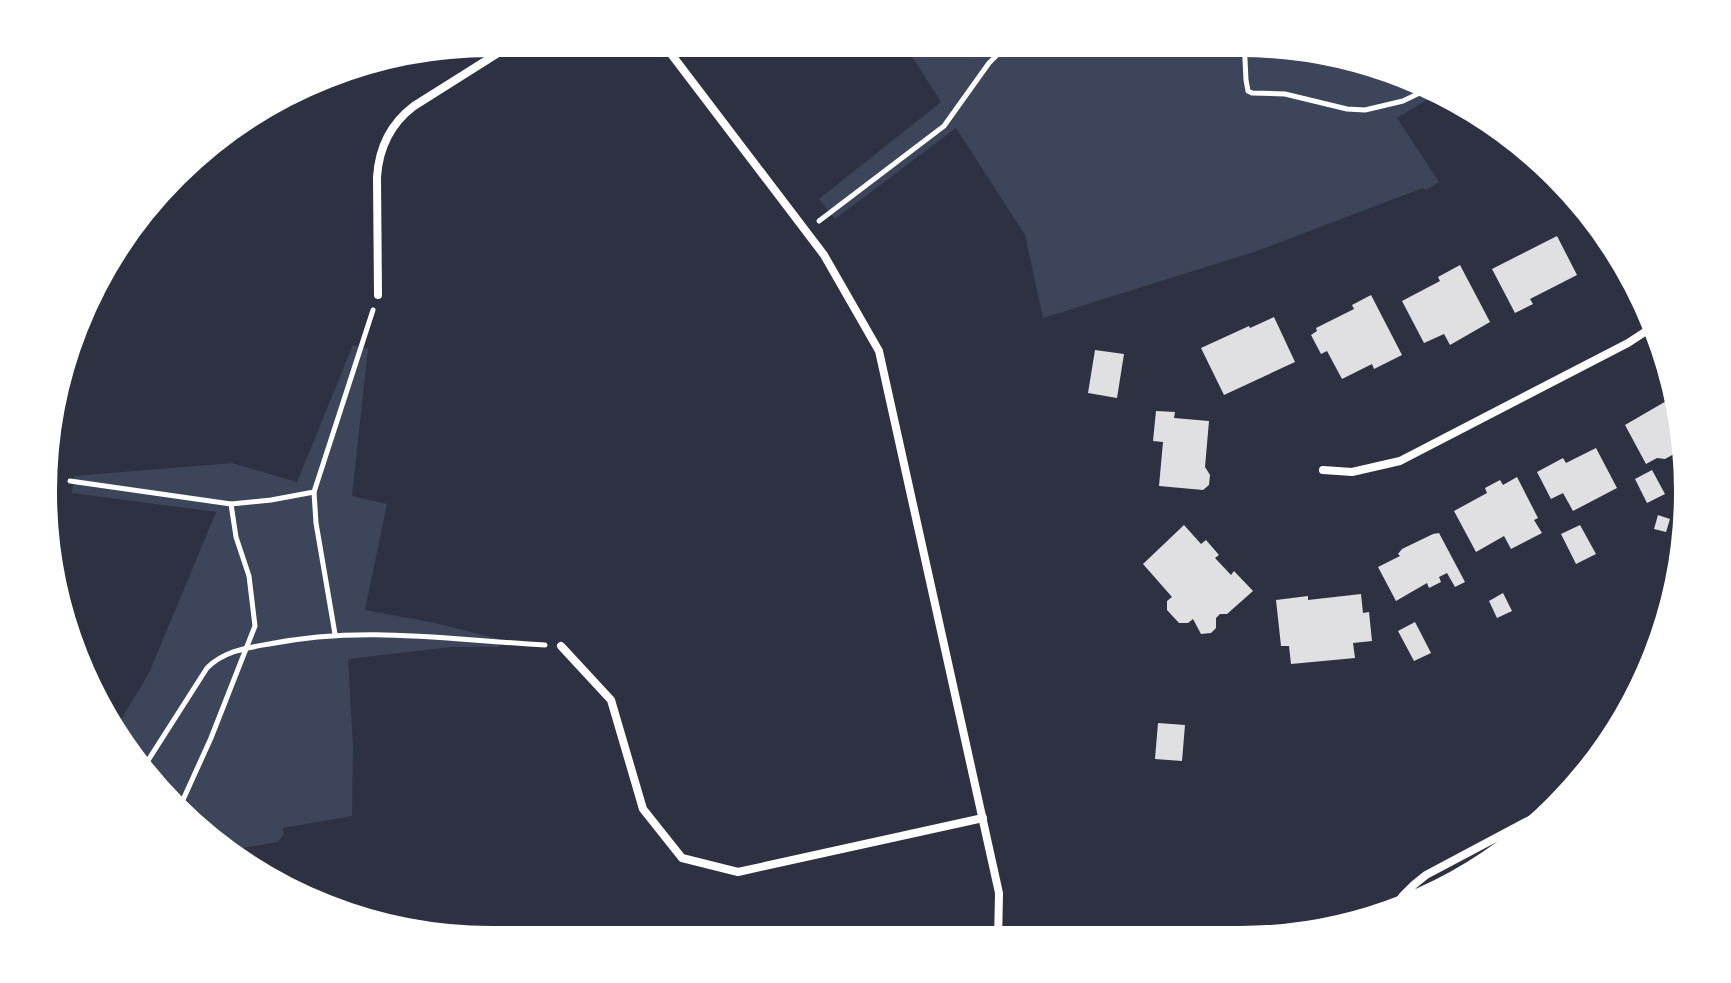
<svg xmlns="http://www.w3.org/2000/svg" width="1731" height="983" font-family="Mulish,sans-serif">
<style>
.green{fill:#3c4559}
.building{fill:#e0e0e3}
.lines{fill:none;stroke-linecap:round;stroke-linejoin:round}
.path{stroke:#fff;stroke-width:5}
.minor{stroke:#fff;stroke-width:8}
.rim{fill:none;stroke:#fff;stroke-width:10}
</style>
<rect width="100%" height="100%" fill="#2d3142"/>
<!-- green -->
<g class="green">
<polygon points="919,39 1269,39 1368,59 1378,77 1388,72 1397,77 1396,88 1417,77 1445,89 1397,118 1439,182 1426,190 1423,188 1254,252 1043,318 1025,235 956,128 835,219 819,199 941,102 906,47"/>
<polygon points="353,345 368,349 352,496 387,504 365,610 435,623 499,639 499,647 452,647 348,659 353,745 352,816 283,828 284,834 278,842 242,848 234,859 150,790 114,731 149,673 216,512 72,493 74,476 232,463 297,482"/>
</g>
<!-- building -->
<g class="building">
<polygon points="1585,203 1600,216 1619,257 1581,207"/>
<polygon points="1557,236 1577,275 1530,299 1533,304 1515,313 1492,269"/>
<polygon points="1460,265 1490,322 1450,345 1444,334 1424,343 1402,301 1440,281 1438,277"/>
<polygon points="1371,295 1402,355 1374,369 1372,364 1342,379 1327,351 1321,354 1311,335 1317,331 1316,328 1354,309 1352,305"/>
<polygon points="1274,317 1295,362 1224,395 1201,348 1249,326 1250,328"/>
<polygon points="1095,350 1124,354 1117,398 1088,393"/>
<polygon points="1668,400 1681,423 1682,443 1675,447 1674,454 1665,459 1657,458 1646,464 1625,425"/>
<polygon points="1156,411 1175,412 1174,418 1209,421 1205,467 1210,475 1209,485 1203,490 1159,486 1163,442 1153,441"/>
<polygon points="1596,448 1617,488 1573,511 1563,493 1551,499 1537,472 1563,458 1566,463"/>
<polygon points="1652,470 1665,494 1647,503 1635,479"/>
<polygon points="1517,477 1538,518 1534,520 1542,533 1511,549 1504,536 1476,552 1454,511 1487,493 1485,488 1500,480 1503,485"/>
<polygon points="1658,515 1670,519 1666,532 1654,529"/>
<polygon points="1184,525 1201,544 1206,540 1219,555 1215,558 1231,575 1234,571 1253,591 1227,614 1220,614 1216,618 1216,628 1211,633 1201,634 1193,619 1188,623 1179,623 1167,610 1167,601 1172,597 1143,564"/>
<polygon points="1580,525 1596,554 1576,564 1561,534"/>
<polygon points="1439,533 1465,582 1455,587 1447,573 1439,577 1441,582 1429,588 1427,583 1396,601 1378,567 1400,556 1398,554 1402,549 1433,534"/>
<polygon points="1503,593 1512,611 1497,618 1489,601"/>
<polygon points="1361,594 1363,613 1369,612 1372,641 1353,643 1355,658 1291,664 1289,646 1281,646 1276,600 1308,596 1308,600"/>
<polygon points="1415,622 1431,653 1414,661 1398,631"/>
<polygon points="1158,723 1185,725 1182,761 1155,759"/>
</g>
<g class="lines">
<!-- path -->
<g class="path">
<polyline points="1244,39 1246,80 1248,91 1252,93 1285,94 1347,109 1365,110 1403,101 1436,85"/>
<polyline points="819,221 944,126 989,63 1013,39"/>
<polyline points="70,481 231,504 271,500 314,492"/>
<polyline points="335,634 316,523 314,492 373,310"/>
<path d="M140,773L207,668C224,651 246,648 269,644C363,625 451,640 545,645"/>
<polyline points="177,813 211,738 255,626 249,576 236,537 231,504"/>
</g>
<!-- minor -->
<g class="minor">
<polyline points="659,38 824,255 879,351 999,893 998,942"/>
<path d="M378,295L377,177C379,147 390,124 414,106L522,38"/>
<polyline points="1323,470 1352,472 1400,461 1628,343 1654,326"/>
<path d="M39,519C52,489 58,460 48,429"/>
<polyline points="561,646 611,700 643,809 682,858 738,872 983,818"/>
<path d="M1385,921C1396,901 1408,888 1426,875L1571,798"/>
</g>
</g>
<!-- crop -->
<path d="M0 0H1731V983H0ZM491 52H1240A439 439 0 0 1 1679 491V492A439 439 0 0 1 1240 931H491A439 439 0 0 1 52 492V491A439 439 0 0 1 491 52Z" fill="#fff" fill-rule="evenodd"/>
<path class="rim" d="M491 52H1240A439 439 0 0 1 1679 491V492A439 439 0 0 1 1240 931H491A439 439 0 0 1 52 492V491A439 439 0 0 1 491 52Z"/>
</svg>
